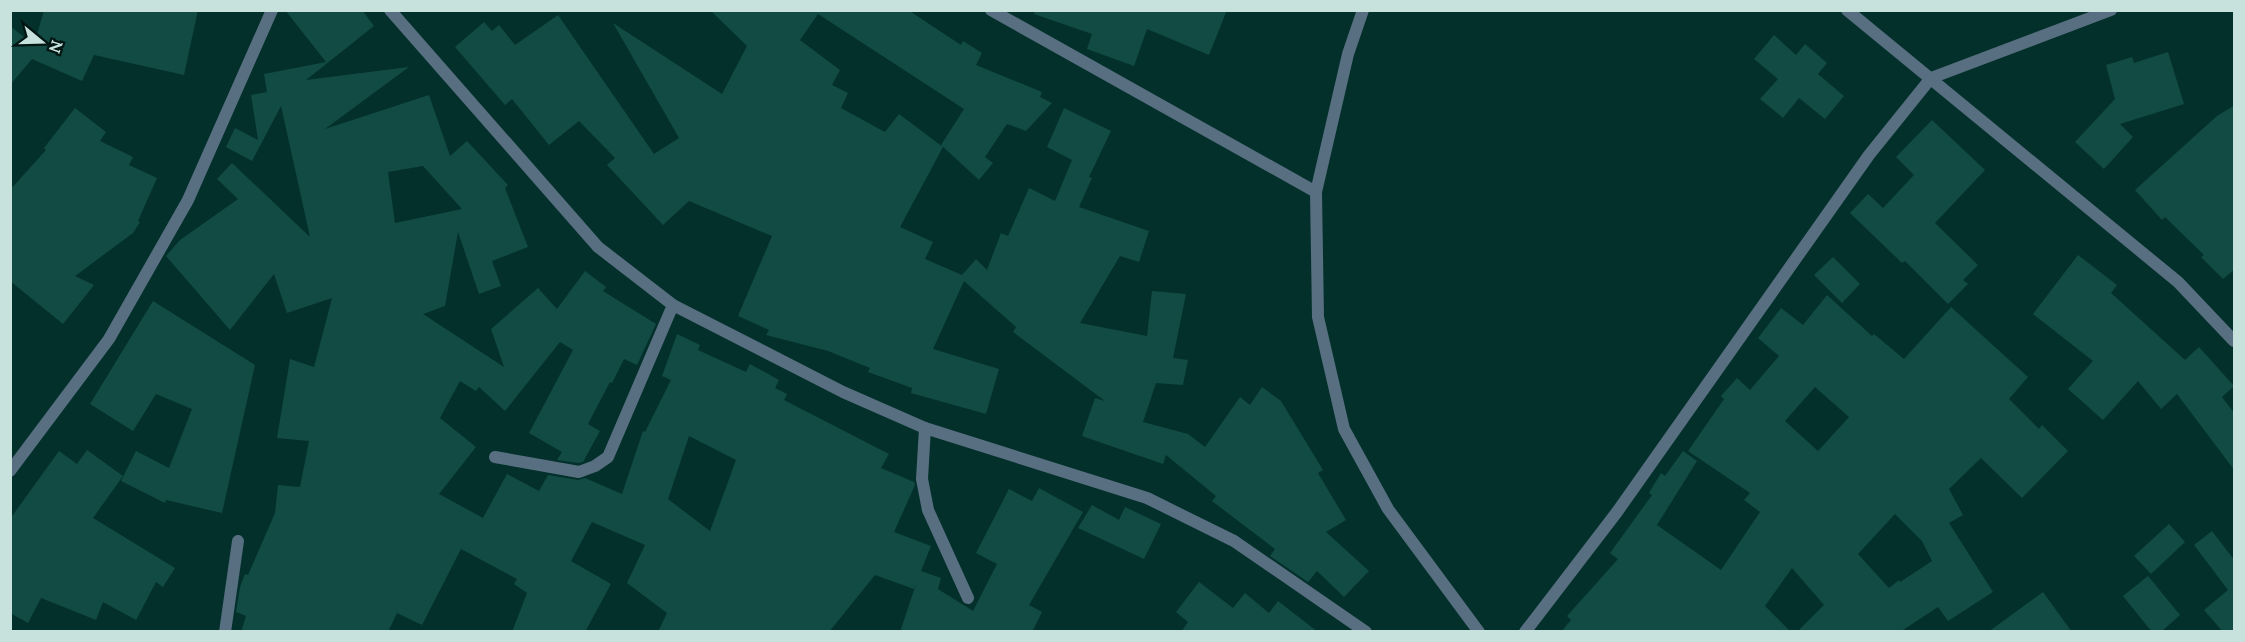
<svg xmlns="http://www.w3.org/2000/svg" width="2245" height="642" font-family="Lora,serif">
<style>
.building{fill:#114b43;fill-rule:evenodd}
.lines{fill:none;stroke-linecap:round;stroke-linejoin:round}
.minor{stroke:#576f81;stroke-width:12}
.tertiary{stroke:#576f81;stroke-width:12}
</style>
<rect width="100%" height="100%" fill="#04302b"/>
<!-- building -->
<g class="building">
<polygon points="44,10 198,10 184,75 94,55 82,81 32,59 10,85 10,26 34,45"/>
<path d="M285,10H362L374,26L306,80L409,67L325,129L429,95L450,156L467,141L508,185L505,188L528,247L492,261L501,286L479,294L458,232L445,306L423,314L504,367L491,329L538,288L557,309L585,271L606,287L603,291L656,324L637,365L624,359L612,383L610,382L588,424L600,431L583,462L578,463L557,460L562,452L529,433L573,350L560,342L505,411L479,387L476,391L460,381L440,418L476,447L439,494L483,518L507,474L539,491L548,475L578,480L585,478L622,494L643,431L645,432L671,380L662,376L677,334L700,345L698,350L746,372L750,364L779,380L775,388L787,394L784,400L889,454L881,468L914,482L915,485L894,532L931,546L921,571L941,578L938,589L973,611L997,564L976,553L1009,489L1032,501L1039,488L1083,512L1029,605L1042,612L1032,632H900L917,581L914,589L875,575L829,632H658L667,613L627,583L645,545L592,522L571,561L611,584L585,632H512L527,593L514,584L517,579L461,549L422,625L397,613L388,632H241L246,616L236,612L240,587L245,574L248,575L275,513L278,485L300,487L309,441L277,438L290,359L314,367L332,298L287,313L274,274L230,330L166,256L180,240L238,199L217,179L232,163L310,237L281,106L252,161L226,147L235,128L258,140L251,95L267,92L264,74L326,62ZM423,166L462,209L395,223L388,172ZM689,436L736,460L710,531L668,499Z"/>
<polygon points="710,10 908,10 961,45 963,41 982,53 976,65 1042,92 1040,97 1052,103 1026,131 1007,124 985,157 993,163 979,180 941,145 964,109 818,14 800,40 840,70 832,85 848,93 841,108 885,132 899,114 943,147 900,227 933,242 925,259 962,275 976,259 987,270 1001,233 1008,236 1029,188 1055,201 1072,160 1047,147 1064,108 1111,131 1089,177 1092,178 1079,207 1149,231 1139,262 1120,256 1080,323 1147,336 1152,291 1186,294 1173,358 1188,360 1183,385 1156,383 1143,422 1188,434 1205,447 1240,397 1250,405 1262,387 1281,401 1323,470 1318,473 1346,520 1326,532 1369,571 1344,597 1317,571 1308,582 1270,556 1275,549 1212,501 1216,496 1166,455 1163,464 1082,436 1095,398 1105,401 1013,332 1016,327 964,281 933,349 999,369 986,414 911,393 912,388 868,372 870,368 828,351 766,335 769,330 738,316 772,236 689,201 663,225 607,165 615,158 579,121 549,145 512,99 505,105 455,47 484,22 492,31 499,25 515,45 558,15 654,154 679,138 613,23 722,94 747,46"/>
<polygon points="1035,10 1227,10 1209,55 1147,29 1134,66 1087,49 1092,34 1034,14"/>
<polygon points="1774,35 1796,55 1805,44 1827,63 1818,74 1844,96 1825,119 1799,98 1783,118 1760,99 1778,79 1754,59"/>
<polygon points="2168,52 2184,104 2120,124 2133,137 2104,169 2075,142 2115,99 2106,65 2132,57 2134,63"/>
<polygon points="2235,105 2235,269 2223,279 2201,257 2204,255 2165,217 2162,220 2135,190 2217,116"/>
<polygon points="75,108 106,132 100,141 133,157 129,165 157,178 138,221 140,222 133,233 75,276 94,285 63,324 10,281 10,190 46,150 44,148"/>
<polygon points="1932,120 1985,170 1935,223 1978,265 1963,280 1968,284 1948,304 1905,261 1902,263 1850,213 1868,194 1883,208 1914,175 1896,157"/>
<polygon points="2078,255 2117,285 2111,293 2185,360 2199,347 2234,386 2222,397 2235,414 2235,471 2177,394 2161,409 2138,381 2103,420 2068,389 2093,361 2033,314"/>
<polygon points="1833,257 1860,284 1842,303 1814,275"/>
<path d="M1827,295L1872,336L1874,334L1904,359L1951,307L2028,377L2009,399L2039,429L2042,425L2068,451L2022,498L1981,458L1949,489L1963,515L1949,523L1993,592L1948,621L1938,607L1900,632H1797L1824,605L1792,568L1765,606L1791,632H1561L1571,620L1567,616L1618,559L1610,553L1652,495L1649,493L1661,473L1665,476L1683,451L1697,461L1657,525L1721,570L1760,512L1744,500L1750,493L1688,451L1724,399L1721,396L1737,378L1750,390L1779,356L1758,338L1781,308L1803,325ZM1815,387L1849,417L1818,451L1785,421ZM1895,514L1922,541L1932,561L1900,582L1899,580L1889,588L1858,554Z"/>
<polygon points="153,301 255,365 222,513 166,500 165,503 121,481 136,451 169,468 192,409 156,394 133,431 90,404"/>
<polygon points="87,450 123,476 93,518 175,568 163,587 156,582 136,620 103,602 96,620 41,598 28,623 10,613 10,519 59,451 77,464"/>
<polygon points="1092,505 1119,520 1125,507 1161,524 1144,559 1078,528"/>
<polygon points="2169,524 2185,542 2151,574 2134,556"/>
<polygon points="2212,531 2235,561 2235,632 2223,632 2204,610 2228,590 2194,545"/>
<polygon points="2148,576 2180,615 2161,632 2152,632 2123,596"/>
<polygon points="1199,582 1233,608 1245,593 1269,613 1278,601 1318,632 1181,632 1188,622 1176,612"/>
<polygon points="2043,592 2072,632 1988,632"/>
</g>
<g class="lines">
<!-- minor -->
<g class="minor">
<polyline points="390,10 598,247 673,305 843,392 925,428 1147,498 1234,541 1366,632"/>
<polyline points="991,10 1316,192"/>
<polyline points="1363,10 1348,54 1316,192 1318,317 1344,429 1388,509 1479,632"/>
<polyline points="1847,10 2178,282 2234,341"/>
<polyline points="925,428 922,479 928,510 968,598"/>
<polyline points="495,457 579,472 595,466 608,457 673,305"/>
<polyline points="225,632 238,541"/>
<polyline points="1525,632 1617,512 1869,155 1931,78 2111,10"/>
</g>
<!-- tertiary -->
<polyline class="tertiary" points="10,471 109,339 188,200 272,10"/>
</g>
<!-- border -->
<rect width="2245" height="642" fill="none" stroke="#c7e2dd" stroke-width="24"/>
<!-- north arrow -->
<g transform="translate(42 42) rotate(109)" stroke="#011613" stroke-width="4.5" paint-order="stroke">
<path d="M0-4.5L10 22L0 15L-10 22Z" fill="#c7e2dd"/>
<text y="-9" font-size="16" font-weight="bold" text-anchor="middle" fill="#c7e2dd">N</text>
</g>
</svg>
